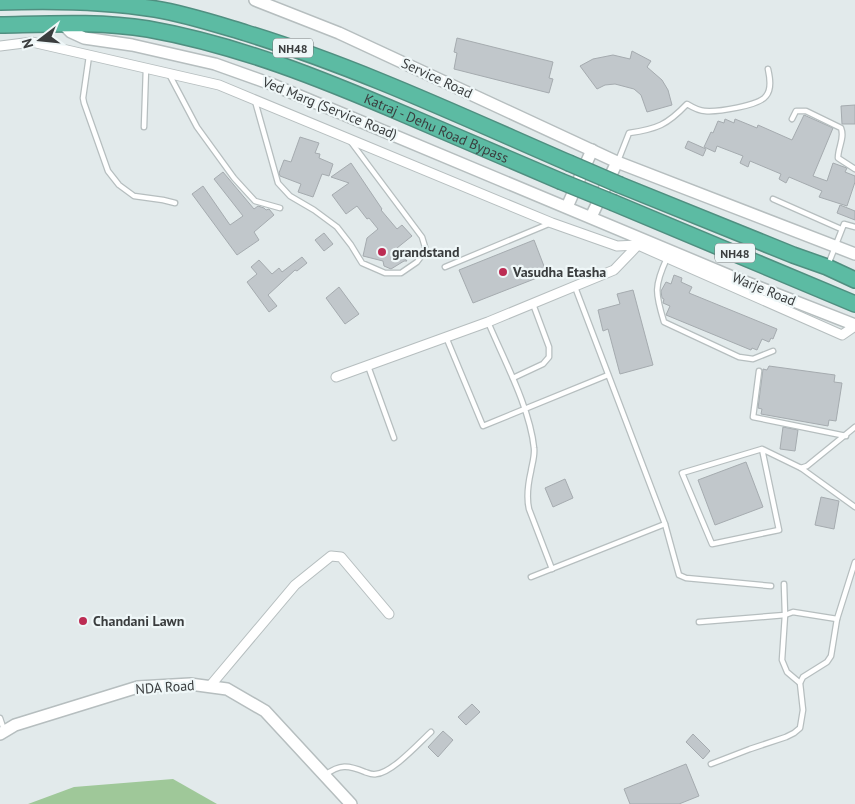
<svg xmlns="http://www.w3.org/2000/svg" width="855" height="804" font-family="'PT Sans',sans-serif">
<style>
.green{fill:#9fc899}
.building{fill:#c1c7cb;stroke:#a5abaf}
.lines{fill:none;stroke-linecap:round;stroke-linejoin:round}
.lane-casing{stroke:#b6bebf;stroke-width:7}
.street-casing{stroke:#b6bebf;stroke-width:11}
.secondary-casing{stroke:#b6bebf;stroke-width:14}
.highway-casing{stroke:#508f80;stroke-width:18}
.lane{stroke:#fff;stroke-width:4.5}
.street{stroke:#fff;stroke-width:9}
.secondary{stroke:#fff;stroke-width:11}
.highway{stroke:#5cbba3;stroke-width:15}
.highway-bridge-casing{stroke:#508f80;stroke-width:18;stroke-linecap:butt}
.highway-bridge{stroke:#5cbba3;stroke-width:15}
.poi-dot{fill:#bc2c53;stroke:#eff7f8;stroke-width:2}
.labels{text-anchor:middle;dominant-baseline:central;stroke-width:4.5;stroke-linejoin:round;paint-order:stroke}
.shield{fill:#eff7f8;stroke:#707576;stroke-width:1}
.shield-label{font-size:12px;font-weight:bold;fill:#3a3d3e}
.street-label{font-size:14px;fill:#3a3d3e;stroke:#eff7f8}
.poi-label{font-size:14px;font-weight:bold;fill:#3a3d3e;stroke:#eff7f8;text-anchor:start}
</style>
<rect width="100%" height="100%" fill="#e2eaeb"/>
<!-- green -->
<polygon class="green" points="173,779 217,804 28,804 74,787"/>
<!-- building -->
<g class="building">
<polygon points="457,38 553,62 549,78 553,79 549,93 454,69 457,53 454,52"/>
<polygon points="632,51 651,61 647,67 662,80 668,90 672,105 647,112 641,95 634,89 615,84 605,85 597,89 580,66 593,59 613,55 630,59"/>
<polygon points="855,105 855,124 842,124 841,106"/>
<polygon points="804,115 833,128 813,176 827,181 833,163 844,167 847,168 845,172 855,176 855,182 847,206 819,197 822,191 789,177 786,183 779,179 781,174 750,161 748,167 740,163 743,156 717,146 715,152 704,147 711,132 713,133 718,121 724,123 725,119 734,123 735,119 757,128 758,125 792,140"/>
<polygon points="300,137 319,143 315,153 320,154 319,158 333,164 329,176 322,174 313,197 298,192 301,184 280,176 279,173 284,160 291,162"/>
<polygon points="688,141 706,149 703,156 685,148"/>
<polygon points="351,163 382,209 381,210 397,229 402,225 412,236 397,248 407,261 404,261 391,269 384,266 383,261 363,256 367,238 378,229 369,218 367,219 357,206 346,214 332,195 349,183 331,177"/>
<polygon points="223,172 254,209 258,206 264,208 266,210 269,209 274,215 254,232 259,240 237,255 192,194 203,186 230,225 243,216 214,179"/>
<polygon points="840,205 855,211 855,220 837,213"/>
<polygon points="324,233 333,244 324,251 315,240"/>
<polygon points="534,240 547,274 473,303 459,270"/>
<polygon points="302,257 307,263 297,271 295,270 268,295 277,306 269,312 247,282 257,274 251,267 259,260 272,274 279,268 282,272"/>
<polygon points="674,275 682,278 681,282 692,287 689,293 777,329 773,339 771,338 769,342 762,339 757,350 752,348 751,350 666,315 670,306 663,303 664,299 662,298 661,291 666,282 671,284"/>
<polygon points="339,287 359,314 345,324 326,298"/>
<polygon points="633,290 653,365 620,374 608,329 603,331 598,310 620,304 617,294"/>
<polygon points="769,366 835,375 834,382 842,383 836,421 829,420 828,426 761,414 762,409 758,408 763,369 767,370"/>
<polygon points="783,427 798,430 795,451 780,449"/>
<polygon points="746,462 763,507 715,525 698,480"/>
<polygon points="565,479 573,498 553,507 545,488"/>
<polygon points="821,497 839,501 834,529 815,525"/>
<polygon points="472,704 480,712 466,725 458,717"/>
<polygon points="443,731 453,740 438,757 428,747"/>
<polygon points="693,734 710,751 703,759 686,742"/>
<polygon points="686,764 699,796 679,804 630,804 624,789"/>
</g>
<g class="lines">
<defs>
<g id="lane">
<polyline points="89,56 83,98 84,103 108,171 119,185 134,196 163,200 175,203"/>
<polyline points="169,74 197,127 234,178 255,201 280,208"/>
<polyline points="255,101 278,183 290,196 314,210 337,227 351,245 362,263 385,273 401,273 417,262 423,254 425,247 422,237 351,142"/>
<path d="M792,119L796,111H806L841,128C845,138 838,147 838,158L855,169"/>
<polyline points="144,127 146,68"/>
<path d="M618,161L629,133C657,129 667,125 687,104C692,107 699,111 705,111C717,112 759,106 766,96C772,89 770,78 768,69"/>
<polyline points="773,199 841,229"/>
<path d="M667,258C654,286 655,293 664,322L739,357L753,359L773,351"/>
<polyline points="828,265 844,224 855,227"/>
<polyline points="445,267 551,223"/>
<polyline points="575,287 665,524 679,575 686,578 771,586"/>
<path d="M488,322C504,360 530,408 534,448C535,456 532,464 531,471C528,484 526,496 529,509L552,569"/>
<polyline points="446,337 483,426 608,375"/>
<polyline points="368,366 394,438"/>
<polyline points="759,371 753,417 846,436"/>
<polyline points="513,378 543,364 549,357 549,347 533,304"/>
<polyline points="762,449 779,530 712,544 682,473 762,449 801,468 807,466 855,427"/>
<polyline points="801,468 855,507"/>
<polyline points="531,577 665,524"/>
<polyline points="784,584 785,615 782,660 787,672 800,683"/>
<polyline points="699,622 785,615 793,612 837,619"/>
<polyline points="0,718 4,730"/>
<polyline points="711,764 750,749 786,737 794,733 800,728 803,710 800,683 803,677 827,662 831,656 837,619 855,562"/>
<path d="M325,775C340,764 348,765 365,772C368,773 372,775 376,774C392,773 419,743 431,732"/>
</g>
<g id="street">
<polyline points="0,46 32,42 219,85 552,223 617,246 638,245"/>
<polyline points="642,242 638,245 842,335 855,326"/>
<polyline points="336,377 488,322 614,270 638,245"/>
<polyline points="210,686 295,585 331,556 341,557 389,614"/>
</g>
<g id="secondary">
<polyline points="255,0 339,33 617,162 855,254"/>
<polyline points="63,24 71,32 84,38 132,45 215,64 271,84 730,276 855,325"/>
<polyline points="567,207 592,150"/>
<polyline points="591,217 617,162"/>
<polyline points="0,734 15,725 138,687 190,684 227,689 265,711 351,804"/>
</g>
<g id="highway">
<path d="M0,2C51,0 104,1 155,9C186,14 216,24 246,33C357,67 463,117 569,163"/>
<path id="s1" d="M0,25C49,24 99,21 148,29C238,45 322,79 406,115C457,137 509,159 560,181"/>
<polyline points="620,185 793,255 827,267 855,280"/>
<polyline points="614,203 855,304"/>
</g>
</defs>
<!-- lane casing -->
<use href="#lane" class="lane-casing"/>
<!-- street casing -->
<use href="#street" class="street-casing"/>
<!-- secondary casing -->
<use href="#secondary" class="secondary-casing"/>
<!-- highway casing -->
<use href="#highway" class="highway-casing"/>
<!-- lane -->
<use href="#lane" class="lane"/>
<!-- street -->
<use href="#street" class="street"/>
<!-- secondary -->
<use href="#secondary" class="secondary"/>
<!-- highway -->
<use href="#highway" class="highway"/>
<defs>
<g id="highway-bridge">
<polyline points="569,163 620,185"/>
<polyline points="560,181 614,203"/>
</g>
</defs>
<!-- highway-bridge casing -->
<use href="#highway-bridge" class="highway-bridge-casing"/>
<!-- highway-bridge -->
<use href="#highway-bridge" class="highway-bridge"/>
</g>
<!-- markers -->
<g class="poi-dot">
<circle cx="382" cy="252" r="5"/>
<circle cx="503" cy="272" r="5"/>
<circle cx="83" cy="621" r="5"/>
</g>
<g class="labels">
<!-- shield labels -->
<g class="shield">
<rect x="273" y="38.5" width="40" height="19" rx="4"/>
<rect x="715" y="243.5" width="40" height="19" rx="4"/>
</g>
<g class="shield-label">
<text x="293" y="48">NH48</text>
<text x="735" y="253">NH48</text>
</g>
<!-- street labels -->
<g class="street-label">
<text transform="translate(437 78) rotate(25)">Service Road</text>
<text transform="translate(330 108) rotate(22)">Ved Marg (Service Road)</text>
<text stroke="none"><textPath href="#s1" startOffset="454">Katraj - Dehu Road Bypass</textPath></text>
<text transform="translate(764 289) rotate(22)">Warje Road</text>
<text transform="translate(165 687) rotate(-4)">NDA Road</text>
</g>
<!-- poi labels -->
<g class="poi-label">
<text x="392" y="252">grandstand</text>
<text x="513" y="272">Vasudha Etasha</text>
<text x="93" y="621">Chandani Lawn</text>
</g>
</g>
<!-- north arrow -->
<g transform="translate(40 40) rotate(254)" stroke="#eff7f8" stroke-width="4" paint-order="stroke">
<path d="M0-4L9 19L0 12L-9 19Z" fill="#3a3d3e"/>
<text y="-8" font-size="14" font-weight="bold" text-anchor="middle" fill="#3a3d3e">N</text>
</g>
</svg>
